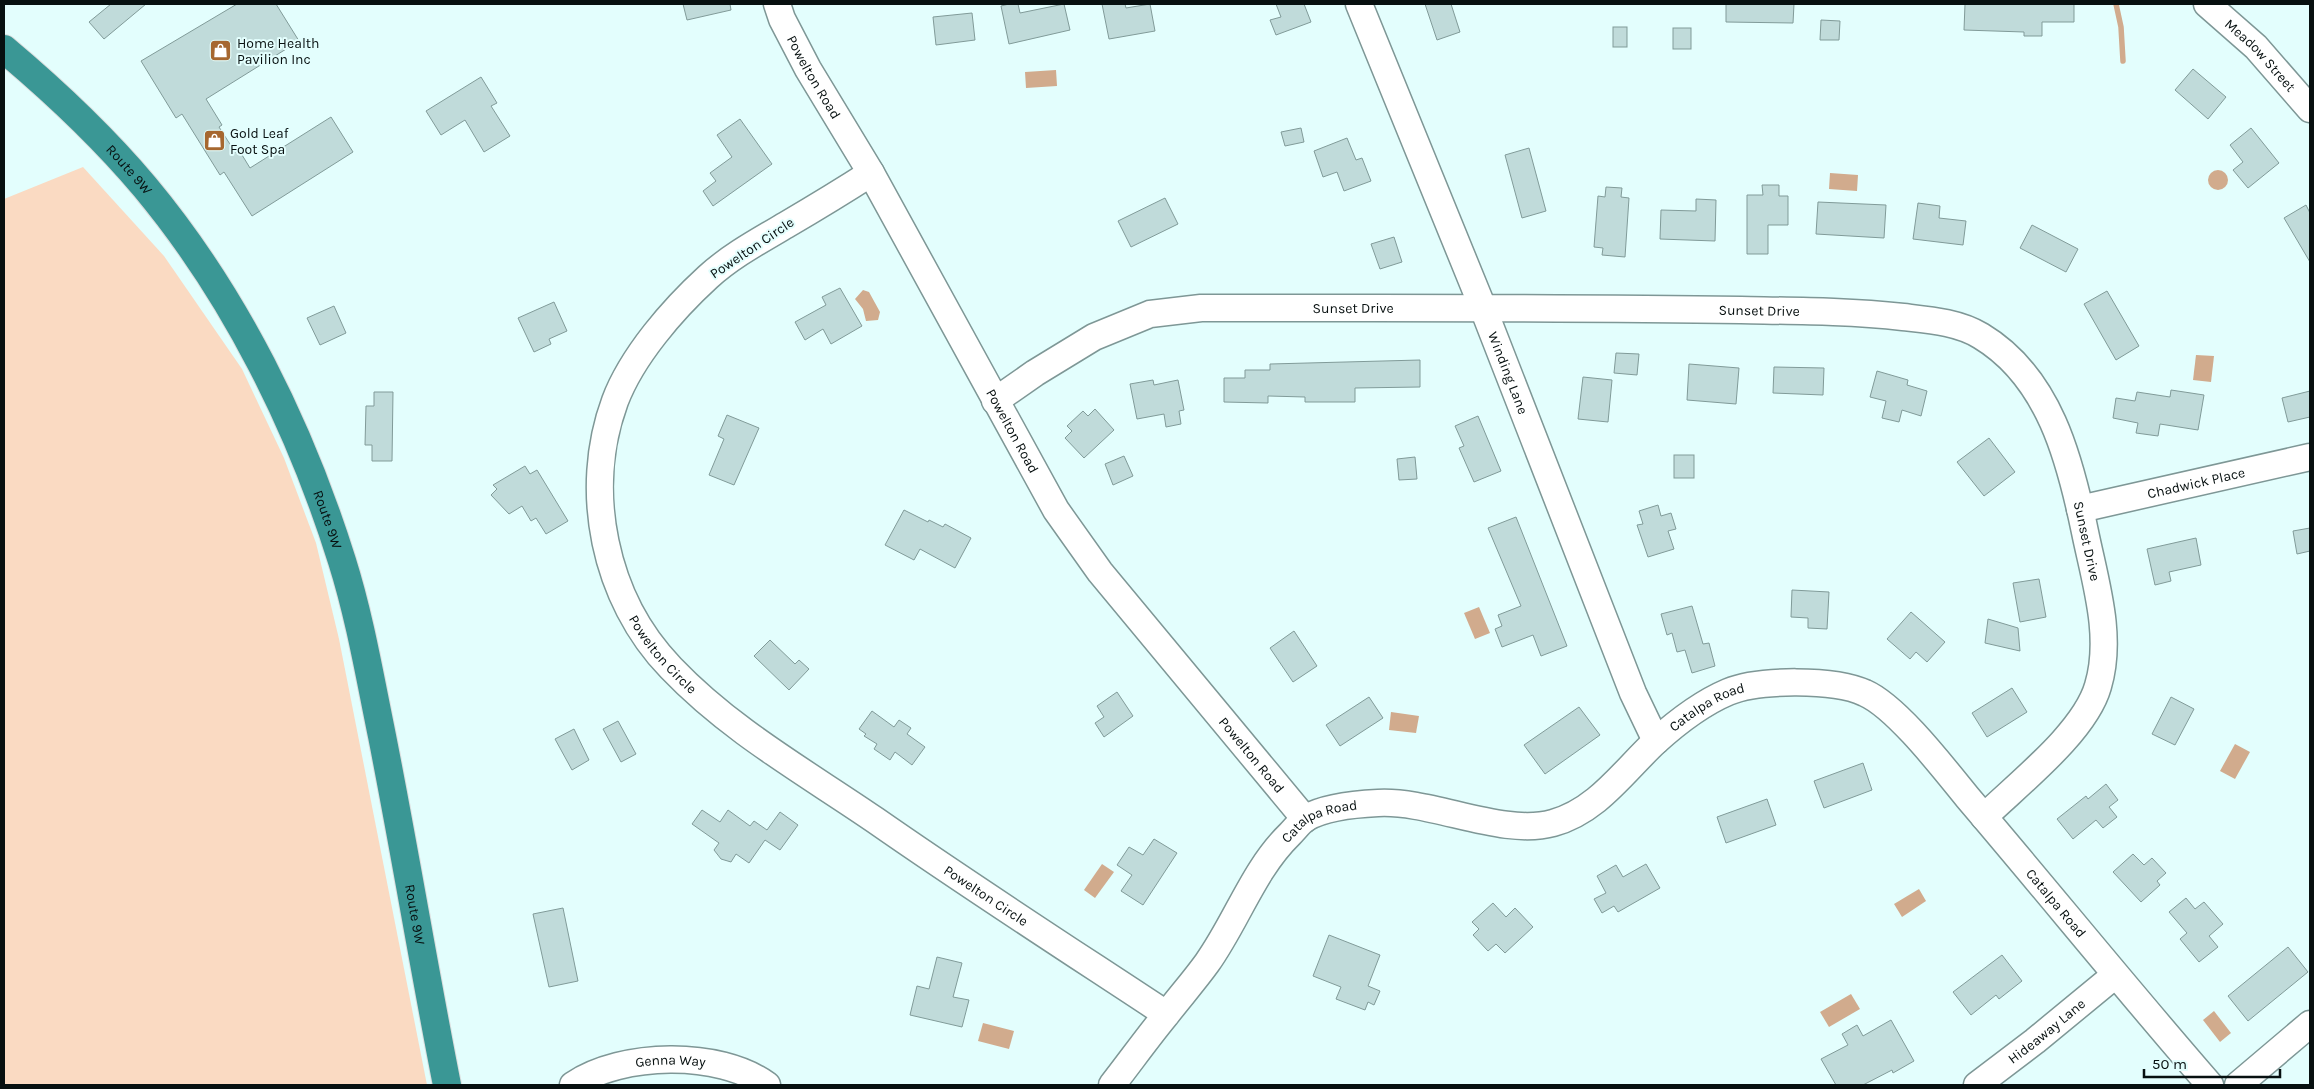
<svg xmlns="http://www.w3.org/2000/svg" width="2314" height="1089" font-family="Karla,sans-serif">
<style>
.green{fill:#fadac2}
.water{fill:#d1ab8d}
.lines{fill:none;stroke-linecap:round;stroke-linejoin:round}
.stream{stroke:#d1ab8d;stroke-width:5.5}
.building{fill:#c0dbda;stroke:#819b99}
.minor-casing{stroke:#7e9796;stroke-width:29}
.highway-casing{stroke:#dcdede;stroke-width:30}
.minor{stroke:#fff;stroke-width:26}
.highway{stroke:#3a9795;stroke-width:28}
.labels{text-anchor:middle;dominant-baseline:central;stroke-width:4;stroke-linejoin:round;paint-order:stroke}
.poi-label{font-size:14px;fill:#071010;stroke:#e3fefd;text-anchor:start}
.street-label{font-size:14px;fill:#071010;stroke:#e3fefd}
</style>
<rect width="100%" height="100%" fill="#e3fefd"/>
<!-- green -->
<polygon class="green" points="83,167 164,256 242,369 284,458 316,543 339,639 427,1085 4,1085 4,199"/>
<!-- water -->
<g class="water">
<polygon points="1056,70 1057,86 1026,88 1025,72"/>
<circle cx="2218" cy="180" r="10"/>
<polygon points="1830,173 1858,175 1857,191 1829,189"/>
<polygon points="863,290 869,292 880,312 878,320 866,321 863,309 855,299"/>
<polygon points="2196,355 2214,356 2211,382 2193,380"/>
<polygon points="1479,607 1490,633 1475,639 1464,613"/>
<polygon points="1391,712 1419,716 1416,733 1389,730"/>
<polygon points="2235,744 2250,752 2235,779 2220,771"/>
<polygon points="1102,864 1114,872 1095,898 1084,890"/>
<polygon points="1919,889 1926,901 1902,917 1894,904"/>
<polygon points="1851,994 1860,1009 1829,1027 1820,1012"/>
<polygon points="2214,1011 2231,1033 2220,1042 2203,1020"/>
<polygon points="983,1023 1014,1031 1009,1049 978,1041"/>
</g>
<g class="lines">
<!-- stream -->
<polyline class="stream" points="2116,4 2121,27 2123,61"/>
</g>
<!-- building -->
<g class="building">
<polygon points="111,4 146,4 104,39 89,22"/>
<polygon points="237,4 276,4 299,41 206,99 222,125 219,127 235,152 239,150 250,168 331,117 353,152 252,216 224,172 220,175 182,114 176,118 141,61"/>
<polygon points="683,4 730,4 731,10 687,20"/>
<polygon points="1009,4 1018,4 1020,13 1064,4 1070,30 1009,44 1001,6"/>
<polygon points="1102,4 1125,4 1126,8 1150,4 1155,31 1109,39"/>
<polygon points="1276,4 1304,4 1311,22 1276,35 1270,20 1281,17"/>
<polygon points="1425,4 1451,4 1460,32 1437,40"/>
<polygon points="1726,4 1794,4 1793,23 1726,22"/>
<polygon points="1965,4 2074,4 2074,22 2042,22 2042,36 2024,36 2024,32 1964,30"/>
<polygon points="972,13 975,40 936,45 933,17"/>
<polygon points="1821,20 1840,21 1839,40 1820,40"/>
<rect x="1613" y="27" width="14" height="20"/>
<rect x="1673" y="28" width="18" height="21"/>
<polygon points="2193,69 2226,97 2208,119 2175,90"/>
<polygon points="481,77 497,103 491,106 510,136 484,152 465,120 441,135 426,111"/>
<polygon points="740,119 772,164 713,206 703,191 716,181 710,173 732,157 717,135"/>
<polygon points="1301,128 1304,142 1285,146 1281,132"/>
<polygon points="2251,128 2279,163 2248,188 2233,170 2243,162 2230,145"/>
<polygon points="1347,138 1356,160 1362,158 1371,181 1344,191 1337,172 1323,177 1314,151"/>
<polygon points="1529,148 1546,211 1522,218 1505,155"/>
<polygon points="1762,185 1779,185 1779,196 1788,196 1788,225 1768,225 1768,254 1747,254 1747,195 1763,195"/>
<polygon points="1606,187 1622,188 1621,197 1629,198 1625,257 1602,255 1603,248 1594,247 1598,196 1605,197"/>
<polygon points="1165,198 1178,224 1131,247 1118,221"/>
<polygon points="1696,199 1716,200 1715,241 1660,239 1661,210 1696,211"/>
<polygon points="1818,202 1886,205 1884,238 1816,234"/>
<polygon points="1918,203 1940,206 1939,218 1966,221 1963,245 1913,239"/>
<polygon points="2306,205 2310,213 2310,262 2284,218"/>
<polygon points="2032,225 2078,249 2066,272 2020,248"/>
<polygon points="1394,237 1402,262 1380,269 1371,244"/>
<polygon points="840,288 862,326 831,344 823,329 805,340 795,322 826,305 822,297"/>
<polygon points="2107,291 2139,346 2116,360 2084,304"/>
<polygon points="554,302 567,331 549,339 551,344 534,352 518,318"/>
<polygon points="334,306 346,333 320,345 307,318"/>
<polygon points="1616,353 1639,354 1637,375 1614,373"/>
<polygon points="1420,360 1420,387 1355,388 1355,402 1305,402 1305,397 1268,396 1268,403 1224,402 1224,378 1245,378 1245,370 1270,370 1270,364"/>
<polygon points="1689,364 1739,368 1736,404 1687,400"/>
<polygon points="1774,367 1824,368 1823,395 1773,393"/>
<polygon points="1877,371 1908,380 1907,385 1927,391 1921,416 1902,410 1899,422 1882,418 1886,401 1870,397"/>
<polygon points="1583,377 1612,380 1608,422 1578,419"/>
<polygon points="1153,380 1154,385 1178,380 1184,410 1179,411 1181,424 1166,427 1164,414 1137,419 1130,384"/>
<polygon points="2171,390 2204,395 2198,430 2160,424 2158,436 2136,433 2138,423 2113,418 2116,398 2135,401 2137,392 2170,397"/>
<polygon points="2310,391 2310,417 2288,422 2282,398"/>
<polygon points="374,392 393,392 392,461 372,461 372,445 365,445 366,406 374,406"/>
<polygon points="1095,409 1114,430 1084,458 1065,438 1072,431 1067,426 1083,411 1088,416"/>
<polygon points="727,415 759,428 734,485 709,475 724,439 718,436"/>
<polygon points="1478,416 1501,471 1474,482 1459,448 1464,446 1455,426"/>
<polygon points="1989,438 2015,472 1984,496 1957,462"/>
<rect x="1674" y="455" width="20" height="23"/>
<polygon points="1124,456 1133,476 1113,485 1105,464"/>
<polygon points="1415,457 1417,479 1399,480 1397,459"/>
<polygon points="525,466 530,474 537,470 568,521 546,534 536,518 531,521 522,506 509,514 491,495 497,489 493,485"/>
<polygon points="1658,505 1661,516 1671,513 1676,529 1668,531 1674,549 1648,557 1637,525 1643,524 1639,511"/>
<polygon points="904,510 928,522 929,520 943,527 945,524 971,538 955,568 920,549 914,560 885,545"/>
<polygon points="1516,517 1567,646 1541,656 1533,635 1502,647 1495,629 1502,626 1498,615 1521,606 1488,528"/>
<polygon points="2310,528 2310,551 2297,554 2293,531"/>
<polygon points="2196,538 2201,565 2169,572 2171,581 2155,585 2147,549"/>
<polygon points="2039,579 2046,617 2020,622 2013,583"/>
<polygon points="1792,590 1829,592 1827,629 1808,628 1808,618 1791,617"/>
<polygon points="1692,606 1703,644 1709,643 1715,666 1692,673 1685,650 1677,652 1672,633 1667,635 1661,614"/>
<polygon points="1911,612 1945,642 1927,662 1916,652 1910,659 1887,639"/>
<polygon points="1988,619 2018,628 2020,651 1985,643"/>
<polygon points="1294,631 1317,666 1293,682 1270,648"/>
<polygon points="770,640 795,664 799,660 809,669 789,690 754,656"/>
<polygon points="2012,688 2027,712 1987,737 1972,713"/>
<polygon points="1117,692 1133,716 1104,737 1095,723 1104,717 1097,706"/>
<polygon points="1369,697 1383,718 1340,746 1326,725"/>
<polygon points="2171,697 2194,709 2175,745 2152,734"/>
<polygon points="1579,707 1600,735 1545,774 1524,745"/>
<polygon points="872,711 894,727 899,720 911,728 907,734 925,747 912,765 895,752 890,760 874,749 877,744 864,736 866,734 859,729"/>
<polygon points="618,721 636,754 621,762 603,729"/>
<polygon points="574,729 589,760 572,770 555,739"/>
<polygon points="1863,763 1872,790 1824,808 1814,781"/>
<polygon points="2106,784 2118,800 2109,807 2117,817 2103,828 2096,820 2073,839 2057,819 2086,796 2088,799"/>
<polygon points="1767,799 1776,825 1726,843 1717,817"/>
<polygon points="702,810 720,822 728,810 750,826 754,821 767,830 780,812 798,825 780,850 765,840 749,863 736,854 731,862 721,859 714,850 719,843 692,824"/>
<polygon points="1154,839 1177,853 1143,905 1121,891 1132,875 1117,865 1129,847 1143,855"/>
<polygon points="2133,854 2144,865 2152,858 2166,873 2157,881 2160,885 2141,902 2113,872"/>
<polygon points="1646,864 1660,888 1618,912 1614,906 1602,913 1594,899 1606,893 1597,876 1616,865 1623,877"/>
<polygon points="2186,898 2195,909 2204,902 2223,924 2209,936 2218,947 2199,962 2180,939 2187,933 2169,912"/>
<polygon points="1493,903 1506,917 1515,908 1533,927 1505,953 1496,944 1488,951 1473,935 1479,929 1472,922"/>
<polygon points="563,908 578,981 549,987 533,914"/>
<polygon points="1329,935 1380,955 1368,986 1380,991 1374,1005 1368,1002 1365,1010 1336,999 1341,987 1313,976"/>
<polygon points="2288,947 2308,972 2248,1021 2228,996"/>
<polygon points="2002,955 2022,981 1999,999 1996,995 1971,1015 1953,992"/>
<polygon points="937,957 962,963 953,997 969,1000 962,1027 910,1015 917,986 929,989"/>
<polygon points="1891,1020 1914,1061 1893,1073 1892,1070 1863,1085 1836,1085 1821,1059 1848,1045 1842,1034 1857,1025 1863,1036"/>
</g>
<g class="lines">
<defs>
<g id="minor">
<path id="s1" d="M777,4L782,19L808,69L871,173L1056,510L1100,572L1305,819"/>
<path id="s2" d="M1359,4L1483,308L1633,693L1656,741"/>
<path id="s3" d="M2207,4L2256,47L2310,109"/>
<path id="s4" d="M871,173C843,191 815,208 786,225C759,241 731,256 708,277C673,309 632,356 615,401C582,490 604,599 671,668C730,730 805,772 875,820C971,887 1069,950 1166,1014"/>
<path id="s5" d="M995,401L1035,373L1094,337L1150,314L1201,308C1381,308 1561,307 1741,310C1795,311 1849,311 1903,317C1929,320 1958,322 1981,336C2049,377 2070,459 2085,532C2095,581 2113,636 2098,686C2085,732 2019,783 1984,817"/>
<path id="s6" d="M2080,509L2310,457"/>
<path id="s7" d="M573,1085C622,1052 719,1050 767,1085"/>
<path id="s8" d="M1112,1085C1130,1062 1147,1038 1166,1015C1179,998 1194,981 1207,963C1237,921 1253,870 1290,834C1295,829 1300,822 1306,818C1325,807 1356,804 1378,803C1432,800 1502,837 1553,823C1597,811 1623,772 1655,742C1676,723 1702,703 1728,692C1758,679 1835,679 1865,693C1897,707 1945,770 1968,798C2049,893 2128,991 2210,1085"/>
<path id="s9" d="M1977,1085L2035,1041L2114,976"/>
<polyline points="2238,1085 2310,1024"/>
</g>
<g id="highway">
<path id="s10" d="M4,49C54,91 103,137 145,187C235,295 300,427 342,561C360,618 370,678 382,736C405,852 424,969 447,1085"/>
</g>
</defs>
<!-- minor casing -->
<use href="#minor" class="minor-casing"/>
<!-- highway casing -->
<use href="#highway" class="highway-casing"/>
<!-- minor -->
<use href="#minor" class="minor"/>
<!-- highway -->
<use href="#highway" class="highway"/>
</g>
<!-- icons -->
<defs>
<symbol id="shop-square" viewBox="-11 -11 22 22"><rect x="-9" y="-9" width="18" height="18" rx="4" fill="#a6672f" stroke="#e3fefd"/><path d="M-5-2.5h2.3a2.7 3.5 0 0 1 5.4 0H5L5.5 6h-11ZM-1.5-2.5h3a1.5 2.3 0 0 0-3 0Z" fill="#fff"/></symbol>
</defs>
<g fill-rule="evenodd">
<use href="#shop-square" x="208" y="38" width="25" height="25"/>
<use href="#shop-square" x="202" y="128" width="25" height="25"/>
</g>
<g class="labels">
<!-- poi labels -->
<g class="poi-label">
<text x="237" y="43">Home Health<tspan x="237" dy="16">Pavilion Inc</tspan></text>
<text x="230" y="133">Gold Leaf<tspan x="230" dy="16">Foot Spa</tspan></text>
</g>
<!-- street labels -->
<g class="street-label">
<text stroke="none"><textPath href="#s3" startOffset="74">Meadow Street</textPath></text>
<text stroke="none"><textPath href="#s1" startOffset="82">Powelton Road</textPath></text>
<text stroke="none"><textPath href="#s10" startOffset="174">Route 9W</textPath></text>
<text transform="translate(752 248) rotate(-34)">Powelton Circle</text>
<text stroke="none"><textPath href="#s5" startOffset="382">Sunset Drive</textPath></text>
<text stroke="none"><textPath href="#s5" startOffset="788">Sunset Drive</textPath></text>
<text stroke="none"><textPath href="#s2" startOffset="398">Winding Lane</textPath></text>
<text stroke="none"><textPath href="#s1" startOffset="488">Powelton Road</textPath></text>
<text stroke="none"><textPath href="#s6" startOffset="119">Chadwick Place</textPath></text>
<text stroke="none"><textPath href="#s10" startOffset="579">Route 9W</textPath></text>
<text stroke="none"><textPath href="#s5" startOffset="1251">Sunset Drive</textPath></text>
<text stroke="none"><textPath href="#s4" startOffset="621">Powelton Circle</textPath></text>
<text stroke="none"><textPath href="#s8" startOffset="778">Catalpa Road</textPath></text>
<text stroke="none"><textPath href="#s1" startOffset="892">Powelton Road</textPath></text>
<text stroke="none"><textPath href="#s8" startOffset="342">Catalpa Road</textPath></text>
<text stroke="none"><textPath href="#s4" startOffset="1026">Powelton Circle</textPath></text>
<text stroke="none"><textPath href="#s8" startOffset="1228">Catalpa Road</textPath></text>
<text stroke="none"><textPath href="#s10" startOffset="984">Route 9W</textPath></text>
<text stroke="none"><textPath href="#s9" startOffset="88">Hideaway Lane</textPath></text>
<text stroke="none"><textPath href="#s7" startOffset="102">Genna Way</textPath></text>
</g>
</g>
<!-- border -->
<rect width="2314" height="1089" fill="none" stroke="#071010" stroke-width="10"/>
<!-- scale -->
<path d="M2144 1069v8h136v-8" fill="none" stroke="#071010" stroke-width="2.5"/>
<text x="2152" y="1069" font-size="15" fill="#071010" stroke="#e3fefd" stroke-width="4" paint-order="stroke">50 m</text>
</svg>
